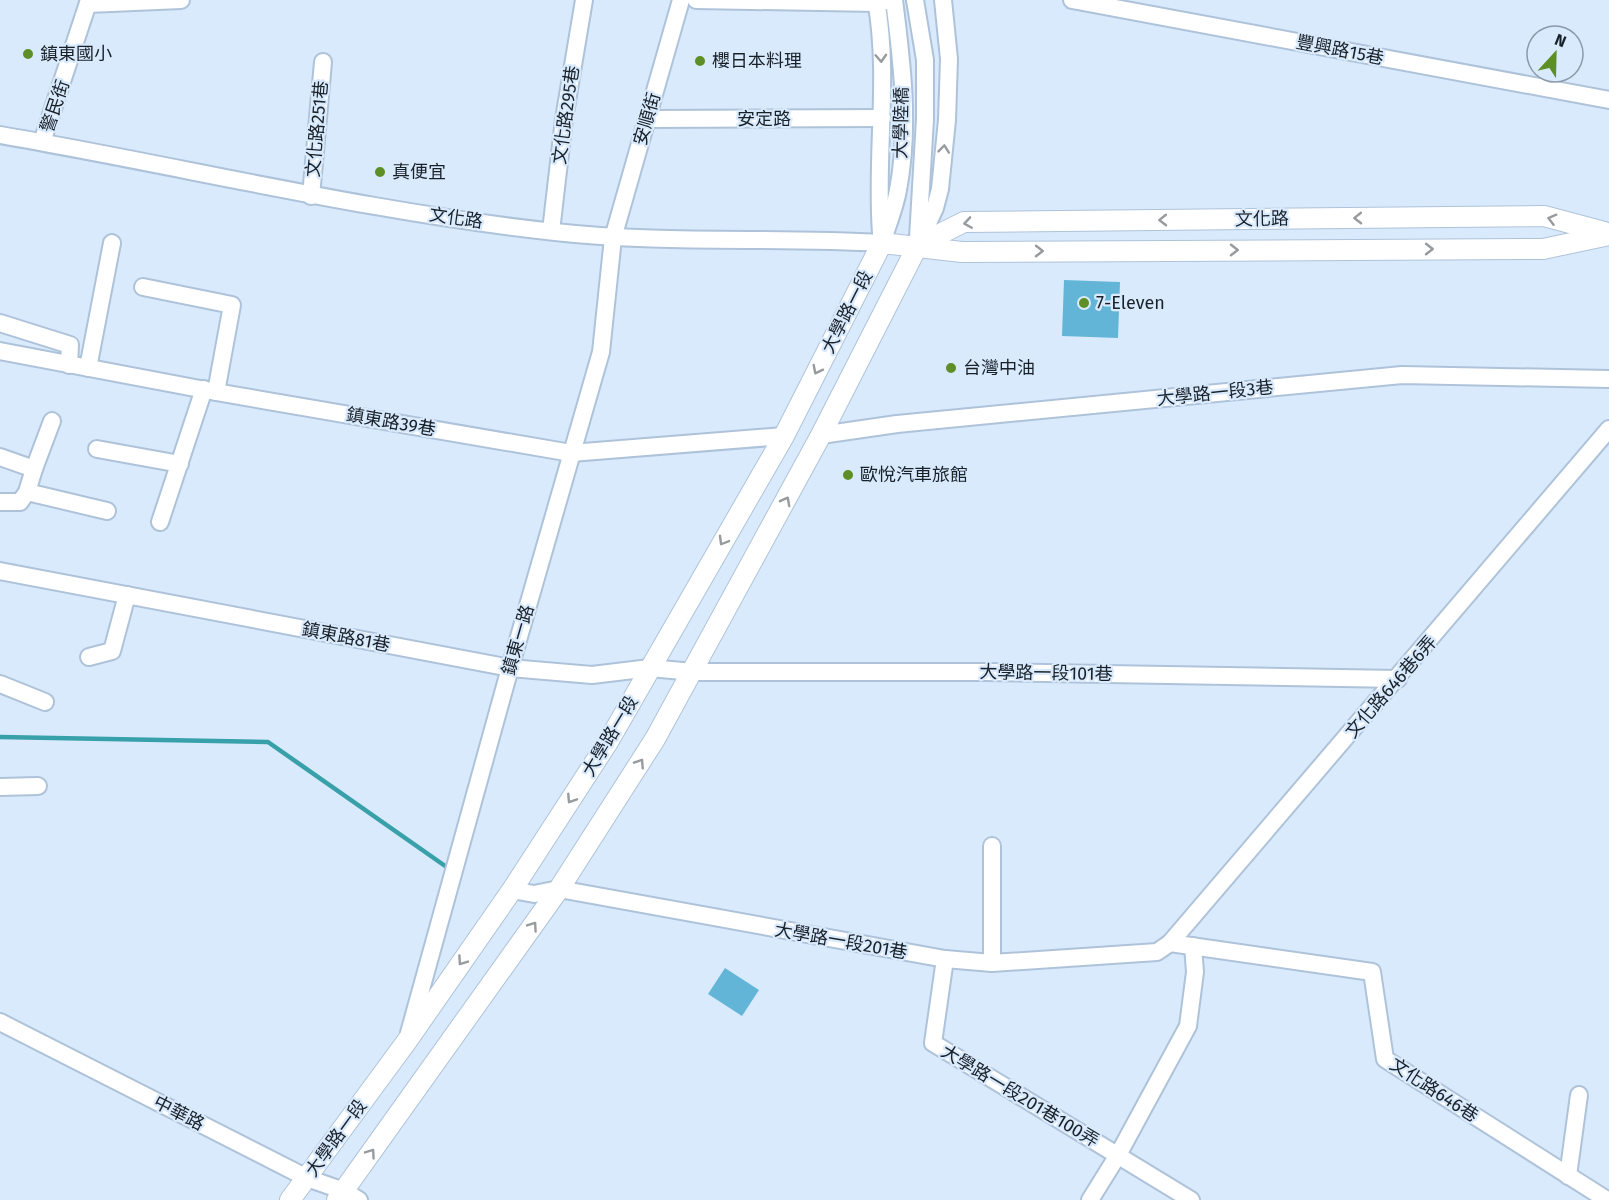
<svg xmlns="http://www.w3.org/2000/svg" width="1609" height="1200" font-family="'Fira Sans','Noto Sans TC',sans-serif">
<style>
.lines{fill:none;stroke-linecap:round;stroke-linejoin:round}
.stream{stroke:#38a0a9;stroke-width:4.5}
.building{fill:#63b5d7}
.minor-casing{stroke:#aec3d9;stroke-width:20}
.major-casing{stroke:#aec3d9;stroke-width:22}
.minor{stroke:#fff;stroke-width:16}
.major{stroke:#fff;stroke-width:20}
.oneway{stroke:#979b9e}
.poi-dot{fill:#5d8f26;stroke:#d9eafd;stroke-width:2}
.labels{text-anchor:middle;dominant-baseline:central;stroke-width:4.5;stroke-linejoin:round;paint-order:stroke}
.street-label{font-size:18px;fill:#182028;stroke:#d9eafd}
.poi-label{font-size:18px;fill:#182028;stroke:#d9eafd;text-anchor:start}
</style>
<rect width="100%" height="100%" fill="#d9eafd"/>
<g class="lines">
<!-- stream -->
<polyline class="stream" points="0,737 268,742 448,868"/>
</g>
<!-- building -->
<g class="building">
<polygon points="1064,280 1120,282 1118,338 1062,336"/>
<polygon points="725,968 759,990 742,1016 708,994"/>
</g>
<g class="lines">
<defs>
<g id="minor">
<polyline points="696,0 877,3 887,1"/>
<path d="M876,0C890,77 875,156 881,233"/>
<polyline points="915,0 925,60 925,119 918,238"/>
<polyline points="1072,0 1609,100"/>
<polyline points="88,4 181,0"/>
<polyline points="647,119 882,118"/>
<path d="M0,135C185,167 368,212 555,232C663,244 773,237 882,243"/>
<polyline points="42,142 89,0"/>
<polyline points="311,196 323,62"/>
<polyline points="551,231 564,119 584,0"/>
<path d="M882,243C887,226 895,208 898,190C910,127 902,62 894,0"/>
<polyline points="918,245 935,208 940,189 947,120 949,59 943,0"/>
<polyline points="143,287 232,305 216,392"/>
<polyline points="0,323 70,345 69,365"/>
<polyline points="0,351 216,392 571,453 784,436"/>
<polyline points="88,368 112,243"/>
<polyline points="821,435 897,424 1402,375 1609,379"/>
<polyline points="97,449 180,464"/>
<polyline points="0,457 34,469 27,492 20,502 0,502"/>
<polyline points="34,469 52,421"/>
<polyline points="27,492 107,511"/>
<polyline points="160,522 204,389"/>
<polyline points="0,571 510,668 592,675 650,668 693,672 984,672 1398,679"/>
<polyline points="89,657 112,651 127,595"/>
<polyline points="0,684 45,702"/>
<polyline points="0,787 38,786"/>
<polyline points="992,846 992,963"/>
<polyline points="512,890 534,894 559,889 945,959 992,963 1157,952 1170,943 1609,429"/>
<polyline points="1170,943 1372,972 1385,1059 1607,1200"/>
<polyline points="945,959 933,1043 1191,1200"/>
<polyline points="0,1022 307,1178 344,1191 359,1200"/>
<polyline points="409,1033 510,668 601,352 613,238 681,0"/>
<polyline points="1568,1176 1579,1095"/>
<polyline points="1090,1200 1118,1155 1188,1026 1195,972 1193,946"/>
</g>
<g id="major">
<polyline points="918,245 964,222 1544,216 1604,232"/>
<polyline points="290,1200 407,1041 512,890 608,742 784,436 882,243 962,252 1543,249 1609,235"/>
<polyline points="337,1200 559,889 655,739 821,435 918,245"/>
</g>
</defs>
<!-- minor casing -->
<use href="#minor" class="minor-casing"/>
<!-- major casing -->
<use href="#major" class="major-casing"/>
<!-- minor -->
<use href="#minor" class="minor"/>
<!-- major -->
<use href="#major" class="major"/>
</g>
<!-- one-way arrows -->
<defs><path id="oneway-chevron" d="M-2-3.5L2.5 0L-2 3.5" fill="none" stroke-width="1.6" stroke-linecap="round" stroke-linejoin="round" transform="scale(1.5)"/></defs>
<g class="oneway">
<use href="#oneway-chevron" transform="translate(881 58) rotate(87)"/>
<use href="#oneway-chevron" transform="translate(944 149) rotate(-84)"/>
<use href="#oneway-chevron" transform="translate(1358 218) rotate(179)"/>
<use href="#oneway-chevron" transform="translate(1552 219) rotate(-165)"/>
<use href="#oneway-chevron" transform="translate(1163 220) rotate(179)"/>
<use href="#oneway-chevron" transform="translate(968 223) rotate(171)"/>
<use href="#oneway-chevron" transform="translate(1429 249)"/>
<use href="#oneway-chevron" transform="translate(1234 250)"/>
<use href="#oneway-chevron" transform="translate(1039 251)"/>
<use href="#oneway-chevron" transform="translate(817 370) rotate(117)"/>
<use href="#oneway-chevron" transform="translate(786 501) rotate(-62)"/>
<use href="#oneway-chevron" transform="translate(723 541) rotate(120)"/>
<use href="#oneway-chevron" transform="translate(640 763) rotate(-57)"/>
<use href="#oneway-chevron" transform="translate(571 799) rotate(123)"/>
<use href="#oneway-chevron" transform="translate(533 926) rotate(-55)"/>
<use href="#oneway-chevron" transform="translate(462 961) rotate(125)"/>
<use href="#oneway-chevron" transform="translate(371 1153) rotate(-55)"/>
</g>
<!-- markers -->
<g class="poi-dot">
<circle cx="28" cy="54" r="6"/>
<circle cx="700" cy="61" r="6"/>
<circle cx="380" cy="172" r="6"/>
<circle cx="1084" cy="303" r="6"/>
<circle cx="951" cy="368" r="6"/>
<circle cx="848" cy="475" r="6"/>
</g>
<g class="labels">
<!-- street labels -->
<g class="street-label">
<text transform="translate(1340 50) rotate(11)">豐興路15巷</text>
<text transform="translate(55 106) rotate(-71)">警民街</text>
<text transform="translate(566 115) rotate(-82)">文化路295巷</text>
<text transform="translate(647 119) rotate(-74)">安順街</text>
<text x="764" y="119">安定路</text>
<text transform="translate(901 123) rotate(-89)">大學陸橋</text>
<text transform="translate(317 129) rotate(-85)">文化路251巷</text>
<text transform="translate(456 218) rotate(8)">文化路</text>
<text transform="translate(1262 219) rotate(-1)">文化路</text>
<text transform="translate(847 312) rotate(-63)">大學路一段</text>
<text transform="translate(1215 393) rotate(-6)">大學路一段3巷</text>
<text transform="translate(391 422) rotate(10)">鎮東路39巷</text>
<text transform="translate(346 637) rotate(11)">鎮東路81巷</text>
<text transform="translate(518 640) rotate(-74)">鎮東一路</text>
<text transform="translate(1046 673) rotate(1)">大學路一段101巷</text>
<text transform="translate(1391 687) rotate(-49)">文化路646巷6弄</text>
<text transform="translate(610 736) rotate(-59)">大學路一段</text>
<text transform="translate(841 941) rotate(10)">大學路一段201巷</text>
<text transform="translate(1434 1090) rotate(33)">文化路646巷</text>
<text transform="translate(1020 1096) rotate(31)">大學路一段201巷100弄</text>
<text transform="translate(179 1113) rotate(27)">中華路</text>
<text transform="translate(336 1138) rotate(-54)">大學路一段</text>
</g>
<!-- poi labels -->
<g class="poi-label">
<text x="40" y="54">鎮東國小</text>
<text x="712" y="61">櫻日本料理</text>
<text x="392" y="172">真便宜</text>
<text x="1096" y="303">7-Eleven</text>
<text x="963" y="368">台灣中油</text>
<text x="860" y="475">歐悅汽車旅館</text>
</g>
</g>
<!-- north arrow -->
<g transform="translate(1555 54) rotate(22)"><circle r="28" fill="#d9eafd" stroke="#8c99a8" stroke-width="1.5"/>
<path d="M0-4.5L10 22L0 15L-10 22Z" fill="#5d8f26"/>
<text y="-9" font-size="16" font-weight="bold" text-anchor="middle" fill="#182028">N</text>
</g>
</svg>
